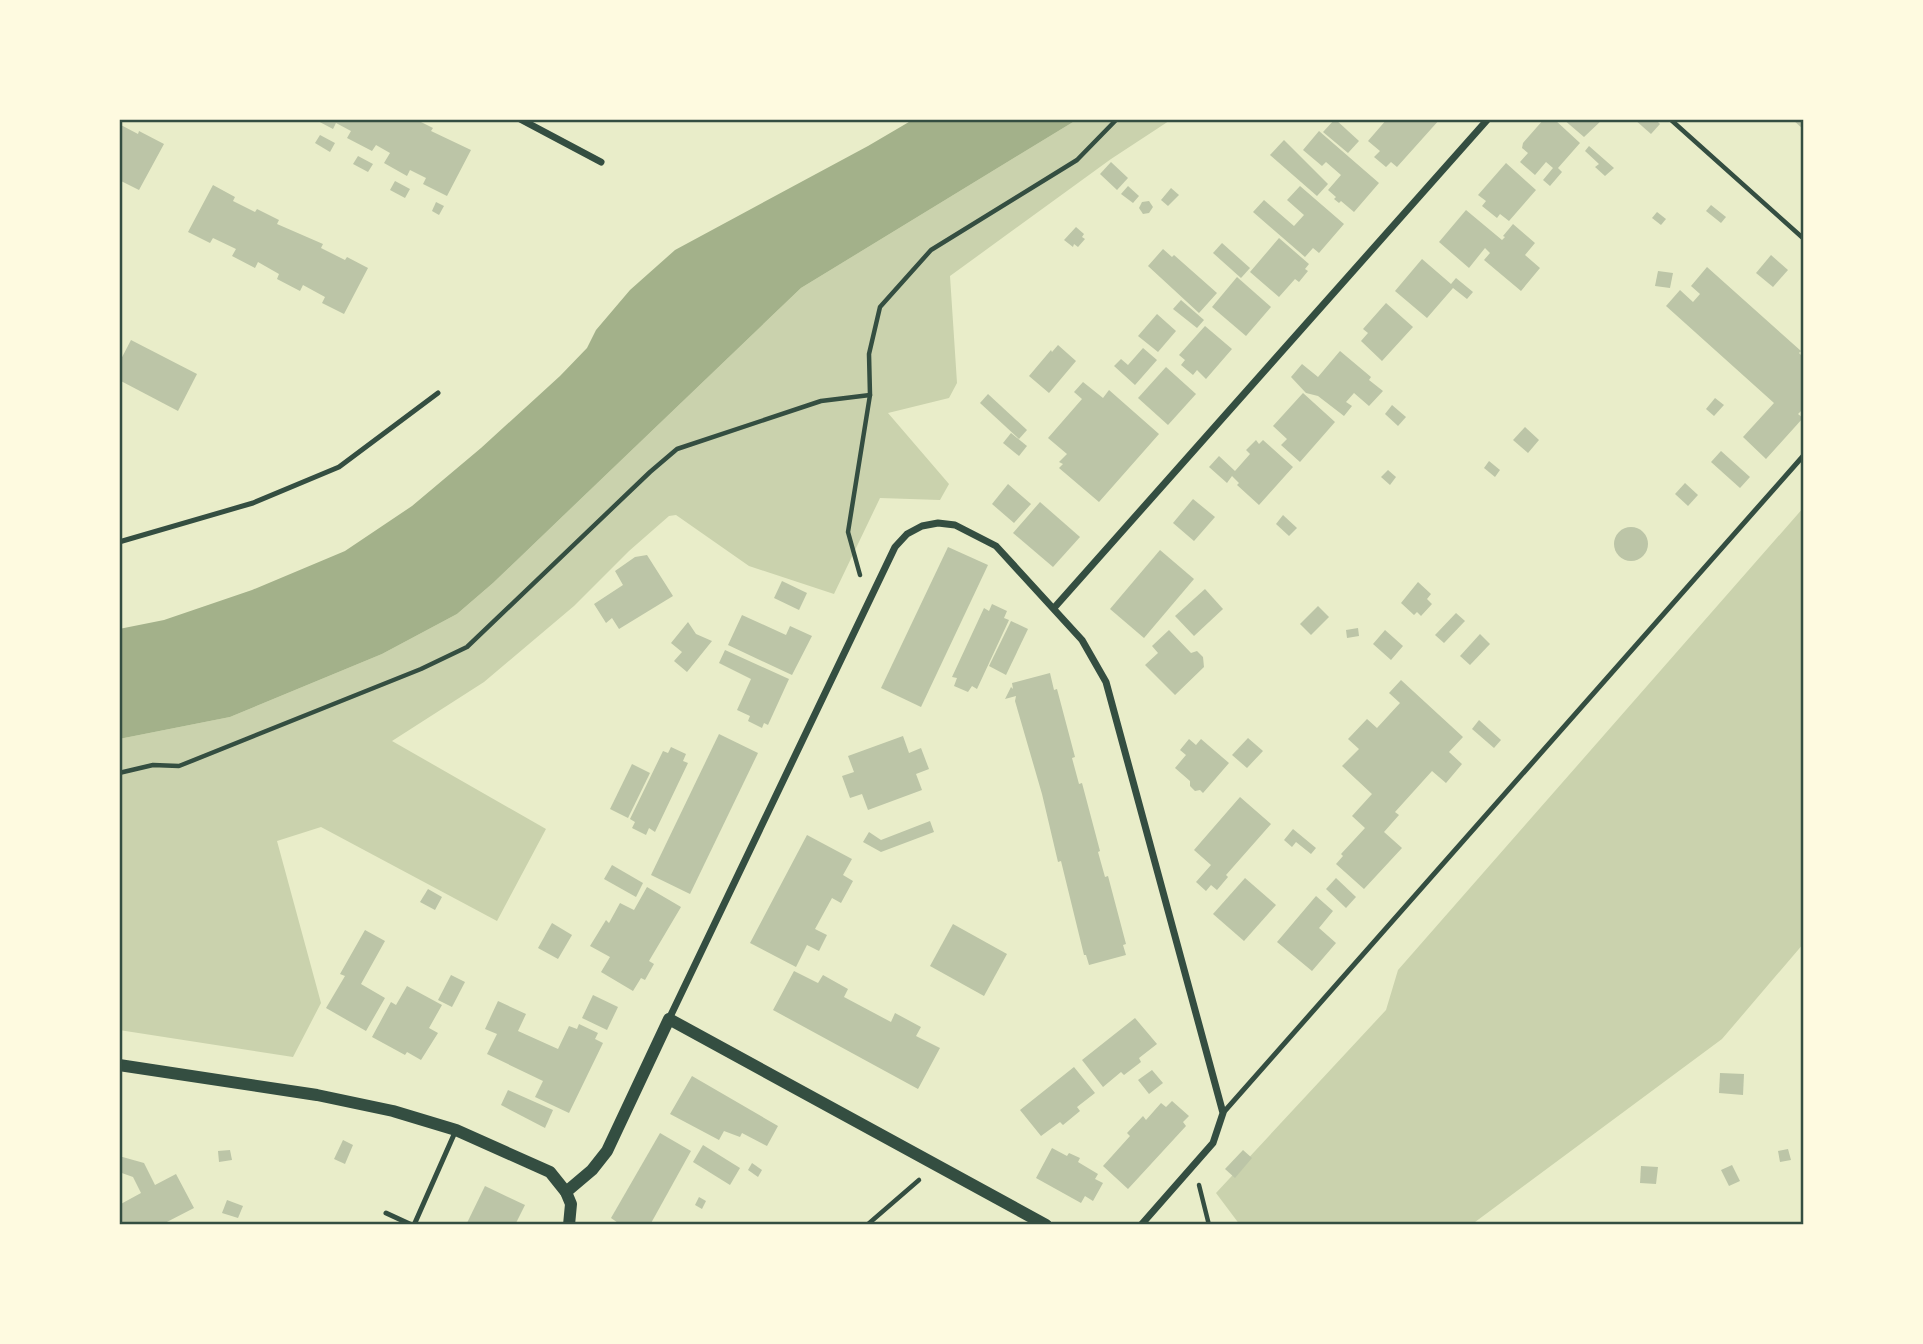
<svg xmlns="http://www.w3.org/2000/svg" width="1923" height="1344" font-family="Signika,sans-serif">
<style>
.green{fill:#cad2ad}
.water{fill:#a3b18a}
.building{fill:#bcc5a7}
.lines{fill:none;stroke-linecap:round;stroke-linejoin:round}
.path{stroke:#344e41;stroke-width:4.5}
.service{stroke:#344e41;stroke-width:5}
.minor{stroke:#344e41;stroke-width:7}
.tertiary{stroke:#344e41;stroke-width:12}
.neatline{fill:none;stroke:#344e41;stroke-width:2.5}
</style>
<rect width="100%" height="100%" fill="#e9edc9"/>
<!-- green -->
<g class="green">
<polygon points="1078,119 1172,119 1111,159 950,276 957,383 949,398 888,413 949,484 940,500 880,498 834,594 749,566 676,515 669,516 629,551 574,606 484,682 392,741 546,829 497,921 321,827 277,841 321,1003 293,1057 119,1030 119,739 230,717 382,654 457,614 493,583 801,288"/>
<polygon points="1804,507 1804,943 1722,1039 1471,1225 1240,1225 1216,1193 1386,1010 1398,970"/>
</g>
<!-- water -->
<polygon class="water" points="914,119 1078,119 801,288 493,583 457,614 382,654 230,717 119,739 119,629 164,620 252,590 345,551 412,506 481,448 560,376 587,348 596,330 630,290 675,250 868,146"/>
<!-- building -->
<g class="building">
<polygon points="314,119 415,119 433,128 431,131 471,150 447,196 423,184 426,178 410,170 407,176 384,163 390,153 376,145 372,151 347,138 351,131 336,123 333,129"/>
<polygon points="1335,119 1359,141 1348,153 1323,132"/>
<polygon points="1387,119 1440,119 1397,167 1391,162 1386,167 1374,157 1380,151 1368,141"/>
<polygon points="1544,119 1554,119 1580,143 1558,168 1562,172 1550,186 1543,180 1553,168 1546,162 1535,175 1520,162 1528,153 1522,148 1523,143"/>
<polygon points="1563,119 1603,119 1584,137"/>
<polygon points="1634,119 1655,119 1660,124 1651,134"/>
<polygon points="1792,119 1804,119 1804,130"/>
<polygon points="119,124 138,134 139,131 164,144 139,190 119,180"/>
<polygon points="1319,131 1379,183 1354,212 1341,201 1339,203 1334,199 1336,197 1328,190 1341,175 1326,162 1322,166 1303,150"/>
<polygon points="320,135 335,143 330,152 315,143"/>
<polygon points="1284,140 1328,184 1317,196 1270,155"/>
<polygon points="1589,146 1614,168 1605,176 1595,167 1599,164 1585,151"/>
<polygon points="358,156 373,164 368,172 353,164"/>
<polygon points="1111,162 1128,178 1117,190 1100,174"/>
<polygon points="1506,163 1536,190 1509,221 1500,214 1497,218 1482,206 1486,201 1478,195"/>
<polygon points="395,181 410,189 405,198 390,190"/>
<polygon points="213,185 235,197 233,201 255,212 257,209 279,220 277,224 323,244 321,248 345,260 347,257 368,268 344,314 322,303 325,297 303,285 300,291 277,279 279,274 258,262 255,268 232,256 236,249 213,238 210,243 188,232"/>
<polygon points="1128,186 1139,196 1133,203 1121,194"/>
<polygon points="1300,186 1344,224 1319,253 1313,248 1305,257 1253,212 1264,200 1294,226 1304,215 1287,200"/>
<polygon points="1171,188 1179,195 1168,206 1161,200"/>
<polygon points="1149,201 1153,207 1149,213 1143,214 1139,208 1142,202"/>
<polygon points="436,202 444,206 439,215 432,211"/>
<polygon points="1711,205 1726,217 1721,223 1706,211"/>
<polygon points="1466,210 1502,240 1505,237 1503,236 1513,224 1535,243 1525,255 1540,268 1521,291 1484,260 1490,253 1485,248 1469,268 1439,242"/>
<polygon points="1657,212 1666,219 1661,225 1652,218"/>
<polygon points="1076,227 1084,234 1082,237 1085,239 1078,247 1074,244 1073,247 1064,240"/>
<polygon points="1279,238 1309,264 1305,269 1308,271 1299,282 1295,279 1279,297 1250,272"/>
<polygon points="1222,243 1250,268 1241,278 1213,253"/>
<polygon points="1163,249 1172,257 1174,255 1217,293 1199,313 1148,266"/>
<polygon points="1771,255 1788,270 1773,287 1756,273"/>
<polygon points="1422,259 1451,284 1456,278 1473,292 1467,299 1453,288 1427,318 1395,291"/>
<polygon points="1707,267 1801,351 1799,353 1804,358 1804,408 1798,414 1803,418 1766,459 1743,437 1774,403 1666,306 1680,290 1693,302 1700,294 1691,286"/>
<polygon points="1658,271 1673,273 1670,288 1655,286"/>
<polygon points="1237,277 1271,307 1246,336 1212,307"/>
<polygon points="1181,300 1204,320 1197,328 1173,309"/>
<polygon points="1386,303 1413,327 1382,361 1361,341 1368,333 1363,329"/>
<polygon points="1157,314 1176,331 1158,352 1138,336"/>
<polygon points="1205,326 1232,349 1206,379 1197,370 1193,375 1181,365 1185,360 1179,355"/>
<polygon points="131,340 197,374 178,411 119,380 119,363"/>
<polygon points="1058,345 1076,361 1049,393 1029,376 1051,350 1052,352"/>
<polygon points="1143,348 1157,360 1135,385 1114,366 1121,359 1128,365"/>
<polygon points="1340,351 1371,377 1369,380 1383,391 1369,406 1354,393 1346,402 1352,406 1344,416 1318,396 1306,393 1291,377 1302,364 1318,377"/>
<polygon points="1166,367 1196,394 1168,425 1138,398"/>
<polygon points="1083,382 1103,398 1109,390 1159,434 1099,502 1059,468 1063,464 1059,462 1067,454 1048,438 1082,399 1074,392"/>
<polygon points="1303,393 1335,422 1300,462 1281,445 1287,439 1273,426"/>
<polygon points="988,394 1027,430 1019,439 980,403"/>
<polygon points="1715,398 1724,405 1714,416 1706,409"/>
<polygon points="1392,405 1406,417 1398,426 1385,414"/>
<polygon points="1525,427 1539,440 1528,453 1513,440"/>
<polygon points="1011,433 1027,446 1019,456 1003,443"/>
<polygon points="1256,440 1259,444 1263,440 1293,467 1259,505 1237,485 1239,483 1232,476 1227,483 1209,467 1219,456 1235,471 1250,454 1246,450"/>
<polygon points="1721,451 1750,477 1740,488 1711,462"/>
<polygon points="1489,461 1500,470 1495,477 1484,468"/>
<polygon points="1388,470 1396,477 1390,485 1381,477"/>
<polygon points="1685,483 1698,495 1688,506 1675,494"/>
<polygon points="1008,484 1031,504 1014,523 992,504"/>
<polygon points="1193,499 1215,517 1194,541 1173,523"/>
<polygon points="1040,502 1080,537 1053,567 1013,533"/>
<polygon points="1283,515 1297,528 1289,536 1276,524"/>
<circle cx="1631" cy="544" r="17"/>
<polygon points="948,547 988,565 921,707 881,688"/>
<polygon points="1160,550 1194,579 1144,638 1110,609"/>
<polygon points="647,555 673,596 619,629 612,618 606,623 594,604 623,585 615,571 635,557"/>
<polygon points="782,581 807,593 799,610 774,598"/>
<polygon points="1418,582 1431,594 1427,599 1432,604 1421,616 1417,612 1414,615 1401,603"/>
<polygon points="1205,589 1223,609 1194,636 1175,616"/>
<polygon points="992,604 1007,611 1004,618 1009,620 977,689 972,686 968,692 954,686 957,678 952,677 984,608 989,611"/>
<polygon points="1318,606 1329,617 1311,635 1300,624"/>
<polygon points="1456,613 1465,621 1444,643 1435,635"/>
<polygon points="742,615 786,635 790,626 812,636 792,675 728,645"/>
<polygon points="1011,621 1028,629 1006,675 989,666"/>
<polygon points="688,622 696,634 712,641 687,672 674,661 682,652 671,643"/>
<polygon points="1358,628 1359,636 1347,638 1346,630"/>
<polygon points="1169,630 1191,653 1197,651 1203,657 1204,667 1175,695 1145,665 1158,653 1152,646"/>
<polygon points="1385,630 1403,646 1391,660 1373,644"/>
<polygon points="1480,634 1490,644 1470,665 1460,656"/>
<polygon points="725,650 789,679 768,725 764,723 762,728 748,721 750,716 737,710 751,679 719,663"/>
<polygon points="1050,673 1054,690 1057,689 1075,757 1072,758 1079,784 1082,783 1100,851 1098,852 1105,877 1108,876 1126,944 1123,945 1126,955 1089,965 1086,955 1084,955 1061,861 1058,862 1042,794 1015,701 1016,696 1005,699 1011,687 1013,689 1012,683"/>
<polygon points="1401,680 1463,737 1449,752 1462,764 1446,783 1432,771 1395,812 1399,815 1384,832 1402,848 1364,889 1336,864 1343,856 1341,854 1365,828 1352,816 1372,794 1342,766 1359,749 1348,739 1367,719 1377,728 1400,703 1389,693"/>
<polygon points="1479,720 1501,740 1494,748 1472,729"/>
<polygon points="719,734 758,753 690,894 651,875"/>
<polygon points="903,736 909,753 921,748 929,769 916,774 922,790 868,810 862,794 850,798 842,776 854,772 848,756"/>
<polygon points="1248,738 1263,751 1247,768 1232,755"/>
<polygon points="1189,739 1196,745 1201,739 1229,763 1203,793 1200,790 1195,791 1190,786 1190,781 1175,768 1186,755 1180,750"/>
<polygon points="671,747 686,754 683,761 688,763 655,832 649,828 646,835 632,828 635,822 630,819 663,751 668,753"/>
<polygon points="632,764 650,773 628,818 610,809"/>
<polygon points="1240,797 1271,824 1226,875 1228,877 1217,890 1211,885 1206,891 1196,882 1211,865 1194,850"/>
<polygon points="930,821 934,832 881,852 863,842 869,832 881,840"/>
<polygon points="1293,829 1316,848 1311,854 1296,842 1292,847 1284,840"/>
<polygon points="807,835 852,859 843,875 853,881 841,903 832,898 815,929 827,935 819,951 807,945 796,967 750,943"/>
<polygon points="612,865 643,883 636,897 604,879"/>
<polygon points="1245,878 1276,905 1244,941 1213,914"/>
<polygon points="1336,878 1356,897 1346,908 1326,889"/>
<polygon points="647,887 681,907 649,961 654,964 645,980 641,978 633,991 601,972 610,957 590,946 606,920 609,923 620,903 634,910"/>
<polygon points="428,889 442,897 435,910 420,902"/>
<polygon points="1316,896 1333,911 1319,928 1336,943 1312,971 1277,942"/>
<polygon points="552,923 572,935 558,959 538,948"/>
<polygon points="953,924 1007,954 984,996 930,966"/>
<polygon points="365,930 385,941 361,984 385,998 366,1031 326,1008 345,976 340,974"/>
<polygon points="794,971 818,983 823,975 848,989 844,997 891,1022 895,1013 921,1027 916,1036 940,1048 918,1089 773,1010"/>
<polygon points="451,975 465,982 452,1007 438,1000"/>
<polygon points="407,986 442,1005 429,1028 438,1033 421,1060 407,1052 405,1055 372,1037 391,1002 396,1005"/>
<polygon points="593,995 618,1007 607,1030 582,1018"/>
<polygon points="498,1001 526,1014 518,1031 558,1049 569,1026 577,1029 579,1024 598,1033 595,1039 603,1043 569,1113 535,1097 543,1081 487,1054 497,1034 485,1029"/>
<polygon points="1135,1018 1157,1044 1139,1058 1141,1062 1124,1075 1121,1072 1103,1087 1082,1060"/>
<polygon points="1074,1067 1095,1093 1077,1107 1080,1111 1063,1125 1060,1122 1041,1136 1020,1110"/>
<polygon points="1152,1070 1163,1083 1149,1094 1138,1080"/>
<polygon points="1720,1073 1744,1074 1743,1095 1719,1093"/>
<polygon points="692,1076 778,1126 767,1146 742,1133 740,1137 724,1131 719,1140 670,1114"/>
<polygon points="508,1090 553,1110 545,1128 501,1105"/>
<polygon points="1172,1101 1189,1116 1183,1122 1186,1126 1128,1189 1103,1166 1130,1136 1127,1133 1143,1116 1146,1120 1161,1103 1166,1107"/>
<polygon points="660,1133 691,1151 650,1225 621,1225 611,1218"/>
<polygon points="343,1140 353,1145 345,1164 334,1159"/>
<polygon points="703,1145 740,1168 730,1185 693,1162"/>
<polygon points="1052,1148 1067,1156 1069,1153 1080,1158 1078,1162 1098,1174 1095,1179 1103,1183 1093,1201 1085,1196 1081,1203 1036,1178"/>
<polygon points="1788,1149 1791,1160 1780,1162 1778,1151"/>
<polygon points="230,1150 232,1160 219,1162 218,1151"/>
<polygon points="1243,1150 1252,1158 1235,1178 1225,1169"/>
<polygon points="119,1156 144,1163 155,1185 176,1174 194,1208 161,1225 119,1225 119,1205 141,1193 133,1177 119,1172"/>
<polygon points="752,1163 762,1170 758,1177 748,1170"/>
<polygon points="1732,1165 1740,1181 1729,1186 1721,1170"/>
<polygon points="1641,1166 1658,1167 1656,1184 1640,1183"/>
<polygon points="485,1186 525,1205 515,1225 466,1225"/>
<polygon points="699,1197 706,1201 702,1209 695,1205"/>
<polygon points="227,1200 243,1206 238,1218 222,1213"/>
</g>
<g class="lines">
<!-- path -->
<g class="path">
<polyline points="1670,119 1804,239"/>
<polyline points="860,575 848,532 870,395 869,354 880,307 931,250 1077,160 1117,119"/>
<polyline points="119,773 153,765 179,766 421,669 467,647 650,472 677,449 821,401 870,395"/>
<polyline points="1199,1185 1209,1225"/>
<polyline points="867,1225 919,1180"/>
</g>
<!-- service -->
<g class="service">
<polyline points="119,542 253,503 339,467 438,393"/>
<polyline points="1223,1113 1804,455"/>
<polyline points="386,1213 412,1225"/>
<polyline points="414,1225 456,1130"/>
</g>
<!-- minor -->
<g class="minor">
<polyline points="520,119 601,162"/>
<polyline points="1054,608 1488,119"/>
<polyline points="669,1019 895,547 907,534 922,526 938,523 955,525 996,546 1082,640 1106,682 1223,1113 1213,1143 1141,1225"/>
</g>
<!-- tertiary -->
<g class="tertiary">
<polyline points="119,1065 317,1095 393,1111 456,1130 550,1172 566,1192 571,1204 569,1225"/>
<polyline points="566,1192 592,1170 607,1151 669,1019 1046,1225"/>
</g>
</g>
<!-- border -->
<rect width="1923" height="1344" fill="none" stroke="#fefae0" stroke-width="242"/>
<rect x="121" y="121" width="1681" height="1102" class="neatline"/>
</svg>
